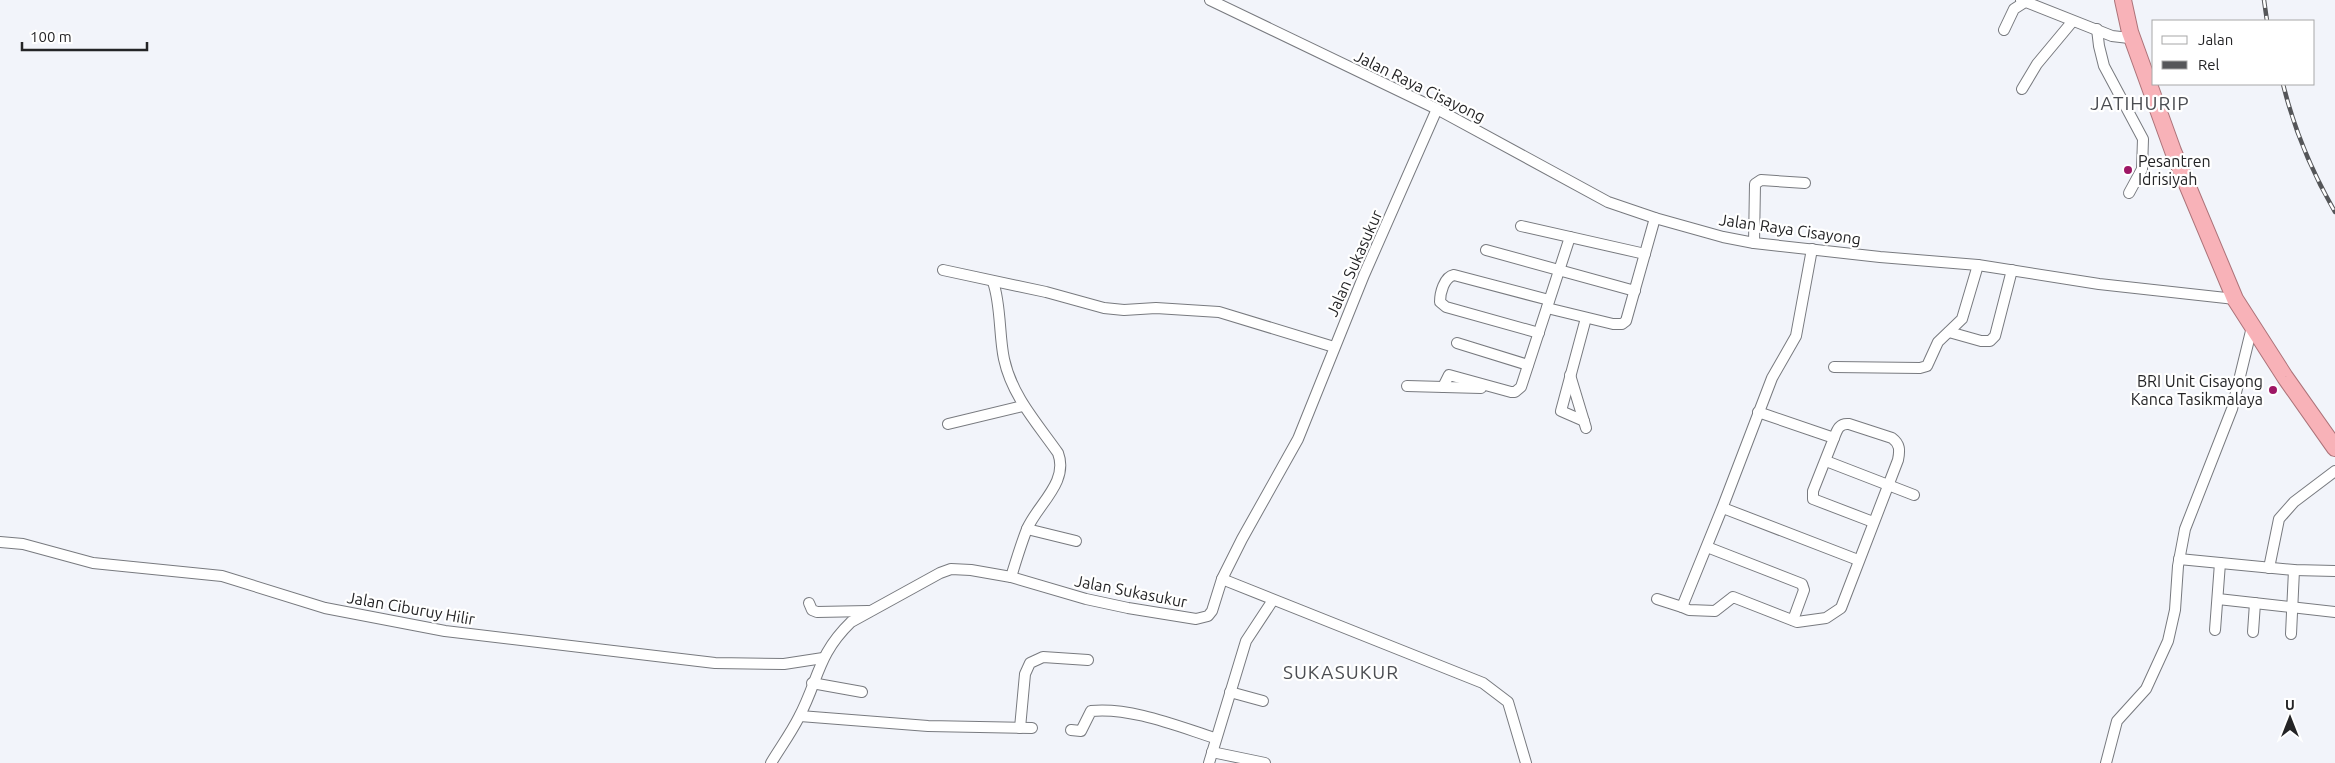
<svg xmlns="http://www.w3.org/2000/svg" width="2335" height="763" font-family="Ubuntu,sans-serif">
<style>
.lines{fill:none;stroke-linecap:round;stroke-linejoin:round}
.minor-casing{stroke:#787a7f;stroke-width:12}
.trunk-casing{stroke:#ac7379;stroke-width:18}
.minor{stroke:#fff;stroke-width:10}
.trunk{stroke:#f8b2b8;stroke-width:16}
.rail-casing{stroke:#555659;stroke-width:4.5}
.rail{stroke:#fff;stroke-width:2.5;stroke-dasharray:8;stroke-linecap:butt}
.poi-dot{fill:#9e1665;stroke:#fff;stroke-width:2}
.labels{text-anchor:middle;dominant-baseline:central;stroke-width:4.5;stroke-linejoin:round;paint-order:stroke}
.street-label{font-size:16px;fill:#242426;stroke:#fff}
.poi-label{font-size:16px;fill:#242426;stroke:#fff;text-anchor:start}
.quarter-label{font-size:19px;letter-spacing:1px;fill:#4b4d52;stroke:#fff}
</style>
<rect width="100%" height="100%" fill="#f2f4fa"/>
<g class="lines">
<defs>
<g id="minor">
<polyline points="1210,0 1437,109 1608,202 1655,218 1723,237 1754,243 1880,257 1978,265 2099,284 2235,299"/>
<polyline points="2021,0 2112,36 2129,38 2133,43"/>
<polyline points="2097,29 2099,46 2104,66 2143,139 2142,169 2129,193"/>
<polyline points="2004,30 2014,9 2025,2"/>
<polyline points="2022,89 2037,64 2072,22"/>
<polyline points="1521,226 1645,254"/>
<polyline points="1754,243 1755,184 1761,180 1805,183"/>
<path d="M1812,249L1796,336L1772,378L1723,506L1682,607L1689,610L1715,611L1733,597L1797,622L1826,618L1841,608L1898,460C1900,450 1900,444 1892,438L1849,424C1839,423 1837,430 1834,438"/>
<polyline points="1486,250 1635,291"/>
<polyline points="943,270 1046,292 1104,308 1124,310 1156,308 1219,312 1334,347"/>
<path d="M993,282C1001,304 999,336 1004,359C1012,396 1037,423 1058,453C1069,482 1038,504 1027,529C1021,544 1016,561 1011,577"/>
<polyline points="1547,308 1613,324 1622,324 1626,321 1655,218"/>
<polyline points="1949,332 1981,341 1990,341 1995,336 2012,270"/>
<path d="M1539,333L1446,307L1440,302C1440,293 1444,277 1454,275L1549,300"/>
<polyline points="1457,343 1528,365"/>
<polyline points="1834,367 1920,368 1927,366 1938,342 1962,319 1978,265"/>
<polyline points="1570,375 1586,428"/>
<polyline points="1407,386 1481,388"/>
<polyline points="1443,387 1449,375 1511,392 1515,392 1521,387 1570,237"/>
<polyline points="1758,412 1834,438 1813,491 1813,499 1873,522"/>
<polyline points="1584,421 1561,411 1586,318"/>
<polyline points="948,424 1023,406"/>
<polyline points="1826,461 1914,495"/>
<polyline points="1723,508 1858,560"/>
<polyline points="1027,529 1076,541"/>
<polyline points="0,542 23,544 93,563 222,576 325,608 445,631 715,663 784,664 823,658"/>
<polyline points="1707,547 1802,584 1804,590 1793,620"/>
<polyline points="2179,559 2294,570 2335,571"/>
<polyline points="2269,568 2279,519 2294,502 2335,471"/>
<polyline points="1222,579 1483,683 1508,702 1526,763"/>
<polyline points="1657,599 1682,607"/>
<polyline points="2218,599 2335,612"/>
<polyline points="809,603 812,610 817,612 868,611"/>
<polyline points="2215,630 2220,563"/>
<polyline points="2253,632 2255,603"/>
<polyline points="2291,634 2294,570"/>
<polyline points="812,683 862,692"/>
<polyline points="1230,692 1263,701"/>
<polyline points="800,716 928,726 1032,728"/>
<polyline points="1020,728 1025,674 1030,663 1043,657 1088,660"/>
<path d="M1071,730L1081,731L1091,711C1131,707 1177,726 1215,738"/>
<polyline points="1212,752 1265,763"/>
<path d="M771,763C780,748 791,733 799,717C819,679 817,655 851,622L940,573L951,569L971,570L1011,577L1086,599L1128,608L1196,619L1208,616L1212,611L1222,579L1242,539L1298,439L1364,275L1437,109"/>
<polyline points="1209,763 1246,641 1273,600"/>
<polyline points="2106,763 2117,721 2146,689 2168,641 2175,610 2178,566 2185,529 2232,409 2252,327"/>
</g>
<polyline id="trunk" points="2123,0 2130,32 2173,151 2235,299 2285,377 2335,448"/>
</defs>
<!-- minor casing -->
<use href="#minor" class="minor-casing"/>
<!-- trunk casing -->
<use href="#trunk" class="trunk-casing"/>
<!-- minor -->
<use href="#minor" class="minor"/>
<!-- trunk -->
<use href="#trunk" class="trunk"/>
<defs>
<g id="rail">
<polyline points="2264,0 2267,21"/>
<path d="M2283,84C2294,129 2312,172 2335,212"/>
</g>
</defs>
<!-- rail casing -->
<use href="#rail" class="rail-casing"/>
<!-- rail -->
<use href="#rail" class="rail"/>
</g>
<!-- markers -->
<g class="poi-dot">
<circle cx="2128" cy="170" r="5"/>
<circle cx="2273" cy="390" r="5"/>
</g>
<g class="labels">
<!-- street labels -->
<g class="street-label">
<text transform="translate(1420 86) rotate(26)">Jalan Raya Cisayong</text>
<text transform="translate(1790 229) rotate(8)">Jalan Raya Cisayong</text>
<text transform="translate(1354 263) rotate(-66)">Jalan Sukasukur</text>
<text transform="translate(1131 591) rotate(11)">Jalan Sukasukur</text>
<text transform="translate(411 608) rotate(10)">Jalan Ciburuy Hilir</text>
</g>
<!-- poi labels -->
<g class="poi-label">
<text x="2138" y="161">Pesantren<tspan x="2138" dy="18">Idrisiyah</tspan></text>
<text x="2263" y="381" text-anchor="end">BRI Unit Cisayong<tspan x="2263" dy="18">Kanca Tasikmalaya</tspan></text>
</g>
<!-- quarter labels -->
<g class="quarter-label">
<text x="2140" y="103">JATIHURIP</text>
<text x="1341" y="672">SUKASUKUR</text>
</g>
</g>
<!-- legend -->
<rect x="2152" y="20" width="162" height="65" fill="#ffffff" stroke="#a7a7a8"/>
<rect x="2162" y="36" width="25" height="8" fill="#ffffff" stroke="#a7a7a8"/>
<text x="2198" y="45" font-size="15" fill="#242426">Jalan</text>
<rect x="2162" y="61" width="25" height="8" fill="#555659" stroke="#a7a7a8"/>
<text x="2198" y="70" font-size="15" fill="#242426">Rel</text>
<!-- north arrow -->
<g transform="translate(2290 718)" stroke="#ffffff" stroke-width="4" paint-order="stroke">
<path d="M0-4L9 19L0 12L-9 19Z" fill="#242426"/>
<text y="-8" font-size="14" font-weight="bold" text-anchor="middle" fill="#242426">U</text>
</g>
<!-- scale -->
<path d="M22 42v8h125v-8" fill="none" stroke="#242426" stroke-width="2.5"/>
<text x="30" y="42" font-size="15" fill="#242426" stroke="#ffffff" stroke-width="4" paint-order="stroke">100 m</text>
</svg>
